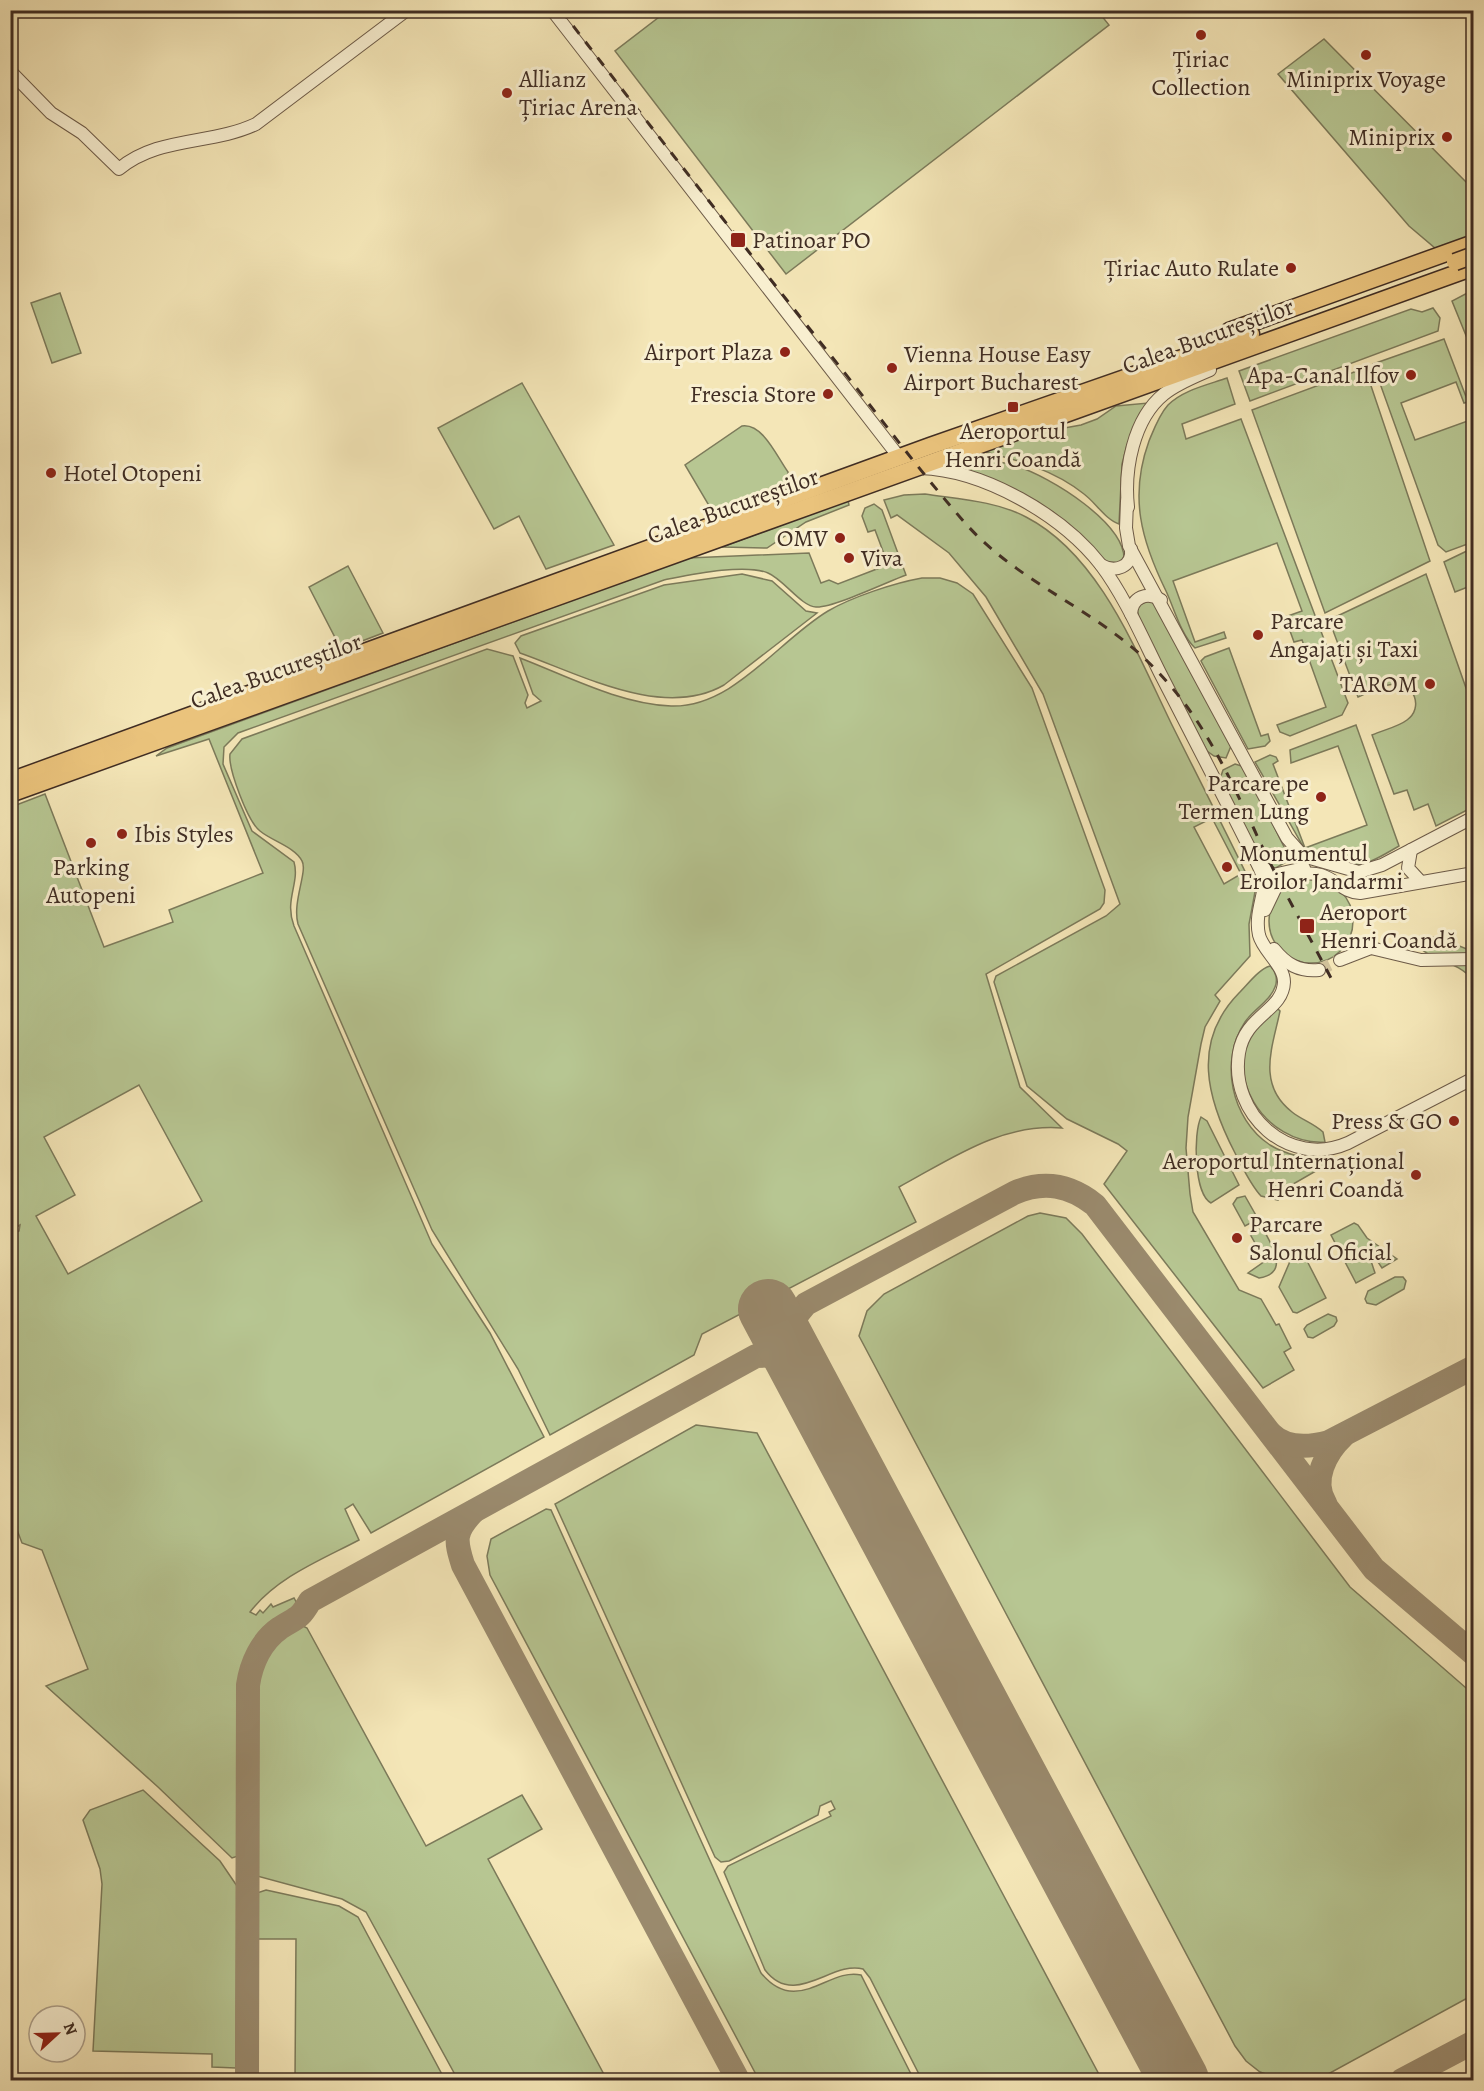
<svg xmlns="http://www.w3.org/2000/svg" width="1484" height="2091" font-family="Alegreya,serif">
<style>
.green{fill:#b7c692;stroke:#7c7a5a;stroke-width:1.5;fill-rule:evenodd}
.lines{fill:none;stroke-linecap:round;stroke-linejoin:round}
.taxiway{stroke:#9a8a6d;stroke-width:24}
.runway{stroke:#9a8a6d;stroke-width:60}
.minor-tunnel{stroke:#d0c199;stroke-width:12;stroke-dasharray:12 6;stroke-linecap:butt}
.minor-casing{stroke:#6d5b48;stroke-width:14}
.highway-casing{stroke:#402d23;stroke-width:19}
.minor{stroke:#f8efd0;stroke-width:12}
.highway{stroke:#eac37c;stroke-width:16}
.rail{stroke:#402d23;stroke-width:3;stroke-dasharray:10 10;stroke-linecap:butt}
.highway-bridge-casing{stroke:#402d23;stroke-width:19;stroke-linecap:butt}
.highway-bridge{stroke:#eac37c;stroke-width:16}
.poi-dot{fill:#8f2418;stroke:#f8efd0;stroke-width:2}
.labels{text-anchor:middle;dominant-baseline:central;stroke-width:6;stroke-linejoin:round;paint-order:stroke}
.poi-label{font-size:24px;fill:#402d23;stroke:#f8efd0;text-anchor:start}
.street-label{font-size:24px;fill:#402d23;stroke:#f8efd0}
</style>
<rect width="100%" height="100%" fill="#f4e6b7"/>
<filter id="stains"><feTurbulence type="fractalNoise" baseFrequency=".00333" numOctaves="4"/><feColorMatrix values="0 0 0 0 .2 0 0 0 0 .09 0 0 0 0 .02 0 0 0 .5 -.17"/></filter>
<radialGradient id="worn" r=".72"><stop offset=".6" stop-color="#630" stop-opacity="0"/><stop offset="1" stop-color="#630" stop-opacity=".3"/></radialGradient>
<!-- green -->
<g class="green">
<polygon points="1097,10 1109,25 786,274 615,51 667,11"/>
<polygon points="1324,39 1473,189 1473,238 1444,250 1435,248 1409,226 1278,74"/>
<polygon points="1473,290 1473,335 1467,338 1452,301"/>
<polygon points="60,293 81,353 52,363 31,303"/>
<polygon points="1433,308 1440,318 1438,331 1250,401 1239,371 1411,309 1422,312"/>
<polygon points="1444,339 1468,402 1464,403 1456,382 1401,403 1415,440 1473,419 1473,542 1446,552 1438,545 1373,364"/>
<polygon points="1365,368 1430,561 1325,613 1252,410"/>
<path d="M1227,378L1235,404L1182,424L1186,439L1241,419L1348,703L1342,715L1290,736L1280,732L1277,725L1326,707L1302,640L1294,642L1285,617L1302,611L1277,543L1173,581L1195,642L1224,632L1226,638L1195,648C1181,635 1174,608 1166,591C1141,540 1129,496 1149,441C1154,429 1159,415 1168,405C1183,390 1207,385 1227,378Z"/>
<polygon points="522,383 614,545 546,569 519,516 494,529 438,428"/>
<path d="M1148,403L1127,445L1122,464L1119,524C1106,520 1095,502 1084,494C1054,470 1018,460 981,451L1031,434L1081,425L1097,419L1116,406Z"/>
<path d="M742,426C763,423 777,457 788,472V478L778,491L714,514L685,465Z"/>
<path d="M961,459C980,459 997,460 1016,466C1049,476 1128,524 1124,562L1107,564L1084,538L1053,512L941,466Z"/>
<path d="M925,494C958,499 996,501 1026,517C1100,555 1137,654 1172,725C1200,781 1228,836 1255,892L1249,924L1250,956L1215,995L1220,1001L1205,1027L1201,1044L1188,1117L1186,1148L1190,1194L1193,1212L1239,1290L1261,1299L1276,1325L1279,1324L1291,1348L1284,1352L1294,1370L1263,1388L1104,1184L1127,1151L1118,1144L1067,1119L1027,1086L994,982L996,976L1106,916L1120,904L1043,694L986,597L949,553L897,515L891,518L884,500L904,495ZM1212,818L1241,874L1224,884L1194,827Z"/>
<polygon points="848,500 849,505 806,522 767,548 722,547"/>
<path d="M874,504L882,510L906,575C887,582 833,608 816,607C802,607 783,579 768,573C744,563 690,575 664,580L238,733L224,747L223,764L252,831L294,862C300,883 284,900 294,926L432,1244L490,1333L544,1437L371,1533L353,1504L345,1509L359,1540C321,1560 277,1577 250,1612L256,1615L260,1610L263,1613L271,1604L273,1607L294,1598L299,1607C296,1619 279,1623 270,1631C258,1643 251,1657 246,1673L244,1791L238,1792V1856L232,1858L158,1787L46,1686L88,1669L42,1550L22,1543L11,1514L10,1236L19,1231L20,1225L11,1230V807L45,794L104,947L173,922L169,910L263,873L209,739L156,756L167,748L688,558L809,553L821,583L829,580L838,584L882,567L878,557L884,554L875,530L868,532L862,516L865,508ZM139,1085L202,1201L68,1274L36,1216L75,1195L44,1137Z"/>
<polygon points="1473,548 1473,585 1455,592 1444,562"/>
<polygon points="348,566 383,633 341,649 309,587"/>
<path d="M742,574L772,581L806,611L817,613L724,685C663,720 580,674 520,653L515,643L521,636L664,585Z"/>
<path d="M1426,574L1473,708V807L1436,826L1428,804L1414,810L1407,790L1394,794L1372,735C1383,730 1398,727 1407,720C1424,708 1414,682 1394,684C1382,685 1369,692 1358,697L1329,620Z"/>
<path d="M922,578H940L957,583L973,594L1032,688L1105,890L1104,903L1100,909L986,974L1020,1087L1062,1128C1001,1123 951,1159 899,1187L916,1222L702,1334L694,1355L550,1435L518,1369L432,1230L298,924C292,902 308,871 302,861C295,847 272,841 260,831C248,822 228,769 230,754L242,739L487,649L513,656L528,695L525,703L527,708L541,701L533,694L520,658C567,676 620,704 671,706C733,708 778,641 828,611C852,597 894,583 922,578Z"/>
<polygon points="1150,600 1155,603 1231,746 1226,758 1214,756 1207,751 1139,622 1137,606"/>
<polygon points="1229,648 1261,736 1268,734 1270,741 1265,746 1248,749 1201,661 1205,657"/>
<path d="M1356,725L1399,846C1355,872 1358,867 1310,854L1304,848L1255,762L1270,755L1276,757L1278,761L1273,764L1305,848L1367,825L1338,746L1291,763L1290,750Z"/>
<polygon points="1235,764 1245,767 1287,853 1286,862 1274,869 1266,868 1220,779 1223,770"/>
<circle cx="1311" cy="921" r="42"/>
<path d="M1420,936L1439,938L1472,951L1473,980C1457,959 1424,960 1416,942Z"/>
<path d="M1270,966C1276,971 1278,980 1275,987C1270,1001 1254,1009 1245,1022C1219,1061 1231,1119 1270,1145C1288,1156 1307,1159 1328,1159V1164L1281,1191L1278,1200L1261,1196C1250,1184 1243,1168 1235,1153C1207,1099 1191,1042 1239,993C1248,984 1259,969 1270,966Z"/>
<path d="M1278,1009L1280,1011C1273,1046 1256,1084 1292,1112C1302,1120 1313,1123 1323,1132L1325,1142C1265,1146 1216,1070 1260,1023C1265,1017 1269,1012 1278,1009Z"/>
<path d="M1201,1117L1207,1121L1239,1185L1211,1203C1194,1194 1193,1134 1201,1117Z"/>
<polygon points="1245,1196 1258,1219 1245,1226 1233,1204 1237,1198"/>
<polygon points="1040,1213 1066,1218 1082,1234 1350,1587 1473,1694 1473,1995 1319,2079 1284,2080 1260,2072 1246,2061 1235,2046 859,1336 867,1311 884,1294 1028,1216"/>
<polygon points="1354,1223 1358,1225 1367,1238 1397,1259 1382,1268 1374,1256 1370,1258 1375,1273 1356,1283 1331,1235"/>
<path d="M1262,1227C1271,1244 1291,1273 1259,1278L1248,1273L1265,1261L1250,1234Z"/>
<polygon points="1303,1253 1326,1298 1297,1313 1293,1312 1279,1287 1291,1259"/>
<polygon points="1395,1277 1403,1277 1406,1281 1404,1289 1376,1305 1367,1303 1365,1299 1368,1291"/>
<polygon points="1328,1314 1336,1317 1337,1321 1334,1326 1313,1338 1308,1337 1304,1329 1307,1325"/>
<path d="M696,1425L757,1433L1102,2080H922L870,1978L863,1969C832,1960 795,2009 765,1970L724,1872L728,1866L831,1816L829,1812L835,1809L831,1801L820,1806L818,1815L729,1861L721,1862L715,1857L555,1504Z"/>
<path d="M546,1509L551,1510L761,1973C797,2017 829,1967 861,1975L914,2080H759L490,1575L487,1556L491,1539Z"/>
<path d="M301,1625L307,1628L426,1846L522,1795L542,1829L488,1859L607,2080H458L366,1912L342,1899L257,1876V1791H252L254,1676C262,1653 275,1629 301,1625Z"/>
<polygon points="143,1790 220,1861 237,1886 236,2068 212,2067 212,2054 93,2051 102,1884 100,1869 83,1820 90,1810"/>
<polygon points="266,1890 339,1906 358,1917 445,2080 295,2080 296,1939 257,1939 257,1893"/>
</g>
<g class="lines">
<!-- taxiway -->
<g class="taxiway">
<path d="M800,1369C788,1341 784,1328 806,1304L1014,1193C1044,1180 1070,1185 1095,1205L1374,1569L1474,1654"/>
<path d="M1271,1434C1286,1449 1310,1447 1329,1442L1474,1367"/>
<path d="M1325,1503C1311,1480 1326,1452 1343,1436"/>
<path d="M473,1512C454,1532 455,1540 463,1565L738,2080"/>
<path d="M247,2080L248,1685C251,1664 261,1641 280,1628C297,1617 299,1620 310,1601L756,1356L781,1355L800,1369"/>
<polyline points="1402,2080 1474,2042"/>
</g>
<!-- runway -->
<polyline class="runway" points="768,1309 1179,2080"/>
<!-- minor-tunnel -->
<g class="minor-tunnel">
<polyline points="1276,887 1297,875"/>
<polyline points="1319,970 1340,960"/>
</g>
<defs>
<g id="minor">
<polyline points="552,10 899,457"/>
<path d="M10,71L51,113L82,133L119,169C158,136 212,145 256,124L407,10"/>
<path d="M920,468C984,470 1062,515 1101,565C1125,597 1142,637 1160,673C1192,735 1224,797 1255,859C1259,867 1265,877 1264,885C1262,902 1255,917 1259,935C1263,951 1284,965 1284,982C1283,1011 1245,1015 1239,1053C1229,1114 1289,1169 1348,1143L1474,1078"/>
<polyline points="1127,501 1126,528 1129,546 1287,838 1303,856 1359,872 1382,865 1474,817"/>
<path d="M1128,507C1124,470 1133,419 1164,394C1178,383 1194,377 1210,370"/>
<path d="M1101,565C1115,573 1133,567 1131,549"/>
<path d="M1131,614C1132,597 1147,591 1161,600"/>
<polyline points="1411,850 1408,868 1420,881"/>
<polyline points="1260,865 1273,875 1304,868"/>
<path d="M1297,875C1332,867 1336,892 1360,893L1474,873"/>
<polyline points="1265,910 1276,887"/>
<path d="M1274,949C1286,964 1299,972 1319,970"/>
<polyline points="1340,960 1371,948 1421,960 1474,959"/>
</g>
<g id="highway">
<polyline points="1229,331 1474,243"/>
<polyline points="10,781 930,446 1251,334"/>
<polyline points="10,794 1474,267"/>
</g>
</defs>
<!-- minor casing -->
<use href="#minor" class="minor-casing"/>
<!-- highway casing -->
<use href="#highway" class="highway-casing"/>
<!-- minor -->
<use href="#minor" class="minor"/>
<!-- highway -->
<use href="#highway" class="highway"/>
<!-- rail -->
<path class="rail" d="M561,10C653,130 746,249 840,367C882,420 922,474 966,524C1016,580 1087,606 1142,656C1199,710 1221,760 1254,829C1277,880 1306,930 1332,980"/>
<defs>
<polyline id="highway-bridge" points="1455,262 1474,255"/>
</defs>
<!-- highway-bridge casing -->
<use href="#highway-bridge" class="highway-bridge-casing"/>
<!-- highway-bridge -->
<use href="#highway-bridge" class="highway-bridge"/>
</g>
<!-- markers -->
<g class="poi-dot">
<circle cx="1201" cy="35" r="6"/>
<circle cx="1366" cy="55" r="6"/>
<circle cx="507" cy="93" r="6"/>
<circle cx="1447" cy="137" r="6"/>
<rect x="730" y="232" width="16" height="16" rx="3"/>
<circle cx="1291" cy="268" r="6"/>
<circle cx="785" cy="352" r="6"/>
<circle cx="892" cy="368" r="6"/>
<circle cx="1411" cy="375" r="6"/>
<circle cx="828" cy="394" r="6"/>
<rect x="1007" y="401" width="12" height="12" rx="3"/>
<circle cx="51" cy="473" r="6"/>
<circle cx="840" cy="538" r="6"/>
<circle cx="849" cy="558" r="6"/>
<circle cx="1258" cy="635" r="6"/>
<circle cx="1430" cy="684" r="6"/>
<circle cx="1321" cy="797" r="6"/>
<circle cx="122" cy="834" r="6"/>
<circle cx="91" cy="843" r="6"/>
<circle cx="1227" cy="867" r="6"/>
<rect x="1299" y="918" width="16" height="16" rx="3"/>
<circle cx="1454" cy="1121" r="6"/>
<circle cx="1416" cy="1175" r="6"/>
<circle cx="1237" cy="1238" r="6"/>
</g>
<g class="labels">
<!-- poi labels -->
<g class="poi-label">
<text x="1201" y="59" text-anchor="middle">Țiriac<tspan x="1201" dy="28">Collection</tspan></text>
<text x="519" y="79">Allianz<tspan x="519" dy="28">Țiriac Arena</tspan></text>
<text x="1366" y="79" text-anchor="middle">Miniprix Voyage</text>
<text x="1435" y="137" text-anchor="end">Miniprix</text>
<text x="752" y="240">Patinoar PO</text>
<text x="1279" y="268" text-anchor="end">Țiriac Auto Rulate</text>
<text x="773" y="352" text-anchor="end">Airport Plaza</text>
<text x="904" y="354">Vienna House Easy<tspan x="904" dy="28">Airport Bucharest</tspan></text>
<text x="1399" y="375" text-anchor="end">Apa-Canal Ilfov</text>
<text x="816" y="394" text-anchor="end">Frescia Store</text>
<text x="1013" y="431" text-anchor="middle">Aeroportul<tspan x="1013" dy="28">Henri Coandă</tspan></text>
<text x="63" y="473">Hotel Otopeni</text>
<text x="828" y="538" text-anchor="end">OMV</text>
<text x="861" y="558">Viva</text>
<text x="1270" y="621">Parcare<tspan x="1270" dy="28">Angajați și Taxi</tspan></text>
<text x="1418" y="684" text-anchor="end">TAROM</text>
<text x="1309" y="783" text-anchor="end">Parcare pe<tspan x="1309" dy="28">Termen Lung</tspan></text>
<text x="134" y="834">Ibis Styles</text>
<text x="1239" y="853">Monumentul<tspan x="1239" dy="28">Eroilor Jandarmi</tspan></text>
<text x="91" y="867" text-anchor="middle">Parking<tspan x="91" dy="28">Autopeni</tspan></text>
<text x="1320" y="912">Aeroport<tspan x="1320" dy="28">Henri Coandă</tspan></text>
<text x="1442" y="1121" text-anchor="end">Press &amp; GO</text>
<text x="1404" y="1161" text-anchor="end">Aeroportul Internațional<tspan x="1404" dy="28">Henri Coandă</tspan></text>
<text x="1249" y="1224">Parcare<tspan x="1249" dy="28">Salonul Oficial</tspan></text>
</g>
<!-- street labels -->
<g class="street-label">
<text transform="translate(1208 336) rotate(-20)">Calea Bucureștilor</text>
<text transform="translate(733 506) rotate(-20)">Calea Bucureștilor</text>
<text transform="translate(276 671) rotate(-20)">Calea Bucureștilor</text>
</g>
</g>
<!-- margin -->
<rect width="1484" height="2091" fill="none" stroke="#f4e6b7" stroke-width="36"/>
<rect x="12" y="12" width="1460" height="2067" fill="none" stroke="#402d23" stroke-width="3"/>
<rect x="18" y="18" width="1448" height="2055" fill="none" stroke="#402d23" stroke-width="1.5"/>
<!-- north arrow -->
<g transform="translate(57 2034) rotate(68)"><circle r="28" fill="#f8efd0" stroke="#aea18b" stroke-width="1.5"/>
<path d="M0-4.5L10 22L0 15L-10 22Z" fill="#8f2418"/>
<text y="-9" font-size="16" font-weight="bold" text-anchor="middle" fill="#402d23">N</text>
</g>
<rect width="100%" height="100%" filter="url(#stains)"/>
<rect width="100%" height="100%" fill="url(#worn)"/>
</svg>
